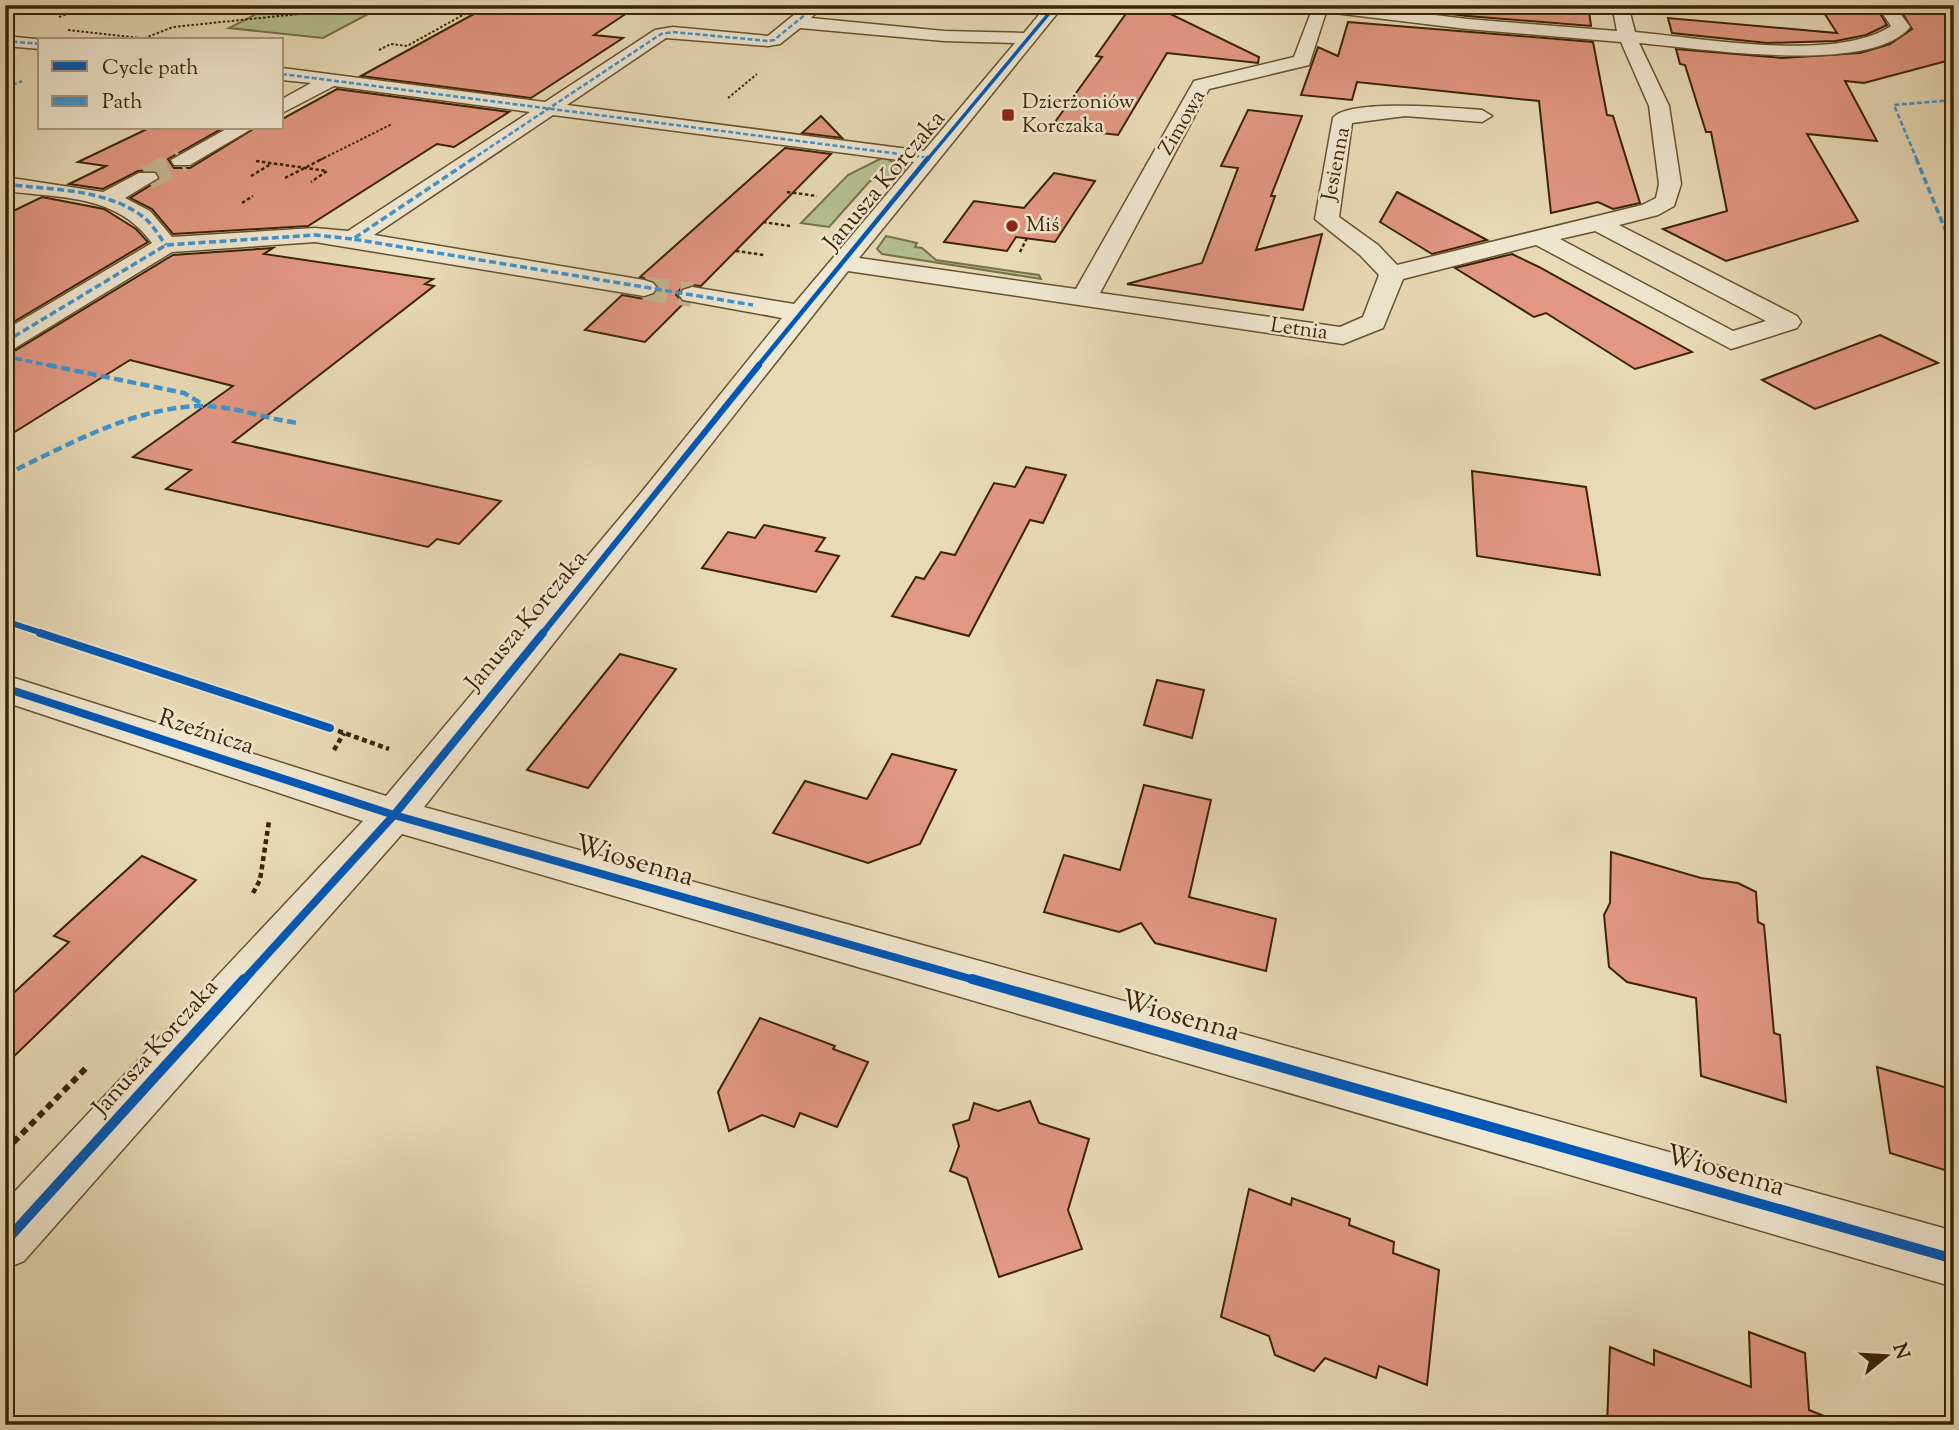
<svg xmlns="http://www.w3.org/2000/svg" width="1959" height="1430" font-family="'Sorts Mill Goudy',serif">
<style>
.green{fill:#b5c08f;stroke:#787248;stroke-width:2}
.building{fill:#e29782;stroke:#3b2402;stroke-width:2}
.lines{fill:none;stroke-linecap:round;stroke-linejoin:round}
.minor-tunnel{stroke:#c5b692;stroke-width:24;stroke-dasharray:24 12;stroke-linecap:butt}
.minor-casing{stroke:#66522f;stroke-width:3}
.path-far3{stroke:#3b2402;stroke-width:2;stroke-dasharray:2.5 2;stroke-linecap:butt}
.path-far2{stroke:#3b2402;stroke-width:2.5;stroke-dasharray:3.5 2.5;stroke-linecap:butt}
.path-far1{stroke:#3b2402;stroke-width:4.5;stroke-dasharray:5 3.5;stroke-linecap:butt}
.path{stroke:#3b2402;stroke-width:6;stroke-dasharray:7 5;stroke-linecap:butt}
.minor{fill:#f0e7d0;fill-rule:evenodd}
.quiet-far2{stroke:#3e95d1;stroke-width:2.5;stroke-dasharray:5 2.5;stroke-linecap:butt}
.quiet-far1{stroke:#3e95d1;stroke-width:3.5;stroke-dasharray:7 3.5;stroke-linecap:butt}
.quiet{stroke:#3e95d1;stroke-width:4.5;stroke-dasharray:9 4.5;stroke-linecap:butt}
.cycleway-far4-casing{stroke:#f0e7d0;stroke-width:5}
.cycleway-far3-casing{stroke:#f0e7d0;stroke-width:7}
.cycleway-far2-casing{stroke:#f0e7d0;stroke-width:10}
.cycleway-far1-casing{stroke:#f0e7d0;stroke-width:12}
.cycleway-casing{stroke:#f0e7d0;stroke-width:14}
.cycleway-far4{stroke:#0057b8;stroke-width:3.5}
.cycleway-far3{stroke:#0057b8;stroke-width:4.5}
.cycleway-far2{stroke:#0057b8;stroke-width:6}
.cycleway-far1{stroke:#0057b8;stroke-width:8}
.cycleway{stroke:#0057b8;stroke-width:10}
.poi-dot{fill:#8f2418;stroke:#f0e7d0;stroke-width:2.5}
.labels{text-anchor:middle;dominant-baseline:central;stroke-width:5;stroke-linejoin:round;paint-order:stroke}
.far-poi-label{font-size:21px;fill:#3b2402;stroke:#f0e7d0;text-anchor:start}
.far-street-label{font-size:21px;fill:#3b2402;stroke:#f0e7d0}
.street-label{font-size:24px;fill:#3b2402;stroke:#f0e7d0}
.near-street-label{font-size:28px;fill:#3b2402;stroke:#f0e7d0}
</style>
<rect width="100%" height="100%" fill="#e8dab6"/>
<filter id="stains"><feTurbulence type="fractalNoise" baseFrequency=".00286" numOctaves="4"/><feColorMatrix values="0 0 0 0 .2 0 0 0 0 .09 0 0 0 0 .02 0 0 0 .5 -.17"/></filter>
<radialGradient id="worn" r=".72"><stop offset=".6" stop-color="#630" stop-opacity="0"/><stop offset="1" stop-color="#630" stop-opacity=".3"/></radialGradient>
<!-- green -->
<g class="green">
<polygon points="274,5 385,5 323,38 229,28"/>
<polygon points="884,157 904,169 899,176 870,181 829,227 801,223 848,175"/>
<polygon points="886,236 917,243 915,247 922,248 936,260 1039,275 1041,279 882,254 877,249"/>
</g>
<!-- building -->
<g class="building">
<polygon points="490,5 639,5 594,35 623,38 531,98 361,76"/>
<polygon points="1132,5 1152,5 1259,57 1258,63 1167,53 1118,135 1058,128 1061,123 1055,122 1102,57 1096,56"/>
<polygon points="1419,5 1526,5 1589,11 1591,26 1467,16 1418,10"/>
<polygon points="1819,5 1875,5 1887,25 1866,35 1836,41 1767,43 1672,33 1668,18 1837,33"/>
<polygon points="1898,6 1954,10 1954,59 1864,83 1845,81 1877,141 1807,134 1858,221 1726,261 1663,229 1727,211 1711,132 1706,132 1685,65 1680,64 1676,49 1782,58 1860,53 1890,44 1912,29"/>
<polygon points="1348,22 1593,42 1607,115 1613,116 1640,203 1613,209 1598,202 1551,213 1539,101 1357,82 1352,100 1301,95 1318,47 1338,56"/>
<polygon points="337,89 509,112 454,147 437,144 308,226 173,234 152,209 130,198 159,180 155,170 138,171 103,189 69,184 106,166 78,162 149,128 223,128 168,159 174,168 190,168 255,128 282,128 282,119"/>
<polygon points="1248,110 1302,116 1271,196 1275,196 1256,250 1322,234 1303,310 1127,284 1202,263 1238,168 1221,166"/>
<polygon points="821,116 842,138 802,133"/>
<polygon points="785,148 831,154 701,286 691,285 681,288 676,295 684,303 645,342 585,330 622,295 644,299 655,295 660,288 655,281 640,277"/>
<polygon points="1054,173 1095,181 1055,242 1016,237 1007,251 944,242 974,201 1024,208"/>
<polygon points="1397,192 1487,240 1432,254 1380,222"/>
<polygon points="42,197 104,209 136,229 148,242 5,327 5,215"/>
<polygon points="273,248 264,254 433,279 425,284 434,286 233,442 501,501 459,544 437,539 428,547 166,489 191,470 133,457 233,386 130,360 5,438 5,353 16,350 173,255"/>
<polygon points="1512,254 1539,267 1692,352 1635,369 1546,313 1534,317 1455,268"/>
<polygon points="1880,335 1938,363 1815,409 1762,380"/>
<polygon points="1026,467 1066,475 1043,523 1030,520 969,636 892,616 916,577 924,579 941,552 955,555 994,483 1015,487"/>
<polygon points="1472,471 1586,487 1600,575 1477,556"/>
<polygon points="764,525 825,538 816,551 839,556 816,592 702,568 728,532 755,538"/>
<polygon points="620,654 676,669 588,788 527,770"/>
<polygon points="1157,680 1204,690 1192,738 1144,725"/>
<polygon points="892,754 956,770 920,844 868,863 773,833 805,781 867,799"/>
<polygon points="1144,785 1211,800 1189,897 1276,919 1266,971 1155,943 1141,923 1119,932 1044,912 1064,855 1120,870"/>
<polygon points="1611,852 1701,878 1738,883 1756,892 1758,922 1764,925 1774,1033 1780,1035 1786,1102 1701,1076 1696,998 1627,982 1609,967 1604,915 1610,903"/>
<polygon points="142,856 196,880 5,1065 5,1001 69,942 54,936"/>
<polygon points="760,1018 835,1046 833,1049 868,1062 837,1127 800,1113 794,1127 762,1115 729,1131 718,1092"/>
<polygon points="1877,1067 1954,1090 1954,1173 1890,1153"/>
<polygon points="1030,1101 1039,1123 1089,1139 1068,1210 1082,1249 999,1277 967,1178 950,1171 959,1146 953,1125 969,1120 974,1103 998,1111"/>
<polygon points="1249,1189 1291,1205 1292,1198 1350,1219 1349,1225 1394,1242 1393,1253 1439,1270 1427,1385 1379,1366 1376,1378 1325,1358 1314,1371 1275,1355 1269,1336 1221,1317"/>
<polygon points="1749,1332 1805,1353 1809,1410 1839,1422 1839,1425 1607,1425 1610,1347 1654,1365 1654,1350 1751,1387"/>
</g>
<g class="lines">
<!-- minor-tunnel -->
<g class="minor-tunnel">
<polyline points="147,178 182,160"/>
<polyline points="644,288 692,295"/>
</g>
<defs>
<g id="minor">
<path d="M806,5H817L820,9L811,18L944,31L1024,33L1047,5H1064L859,258L1076,289L1194,81L1294,57L1310,15L1304,5H1355L1467,19L1617,31L1612,5H1628L1635,32C1702,38 1835,63 1891,26L1877,5H1894L1910,27C1871,76 1698,48 1639,43L1669,106L1681,184L1674,206L1658,215L1619,225L1797,316L1801,322L1797,328L1731,349L1536,245L1403,279L1383,328L1343,344L848,271L424,807L1954,1231V1287L402,834L24,1261L5,1269V1202L363,821L5,702V675L386,796L640,494L782,318L683,300L679,295L683,290L692,287L794,304L914,162L553,115L374,235L644,280L653,283L657,288L653,293L644,296L315,242L172,252L15,348L5,350V330L152,243C117,194 60,198 5,191V177L103,192L139,173H155L158,178L125,198L150,211L172,237L315,228L348,231L530,112L334,86L282,113V99L311,83L282,80V68L545,102L655,30L673,27L768,36ZM1326,12L1467,29L1621,42L1649,106L1659,184L1656,198L1642,205L1397,265L1378,245L1339,217L1352,123L1405,116L1482,122L1492,116L1482,110C1456,108 1348,98 1333,118L1315,219L1360,255L1379,275L1363,317L1340,327L1100,293L1209,89L1309,65ZM800,28L944,41L1015,43L924,151L567,105L666,38L768,46L780,44ZM1595,231L1766,321L1733,331L1560,239Z"/>
<polygon points="5,36 46,40 40,40 40,49 5,46"/>
<polygon points="228,128 253,128 190,165 174,165 171,160"/>
</g>
</defs>
<!-- minor casing -->
<use href="#minor" class="minor-casing"/>
<!-- path-far3 -->
<g class="path-far3">
<polyline points="59,17 91,5"/>
<polyline points="68,30 157,40"/>
<polyline points="140,40 173,27 386,5"/>
<polyline points="379,50 391,44 407,46 481,5"/>
<polyline points="728,98 757,74"/>
<polyline points="320,160 392,124"/>
</g>
<!-- path-far2 -->
<g class="path-far2">
<polyline points="256,161 327,171 311,182"/>
<polyline points="251,176 271,164"/>
<polyline points="285,178 324,158"/>
<polyline points="787,192 817,196"/>
<polyline points="242,203 253,196"/>
<polyline points="763,222 790,226"/>
<polyline points="736,251 764,255"/>
<polyline points="1020,252 1027,238"/>
</g>
<!-- path-far1 -->
<g class="path-far1">
<polyline points="330,728 389,749"/>
<polyline points="334,750 344,733"/>
<polyline points="253,893 260,880 269,821"/>
</g>
<!-- path -->
<polyline class="path" points="5,1151 88,1066"/>
<!-- minor -->
<use href="#minor" class="minor"/>
<!-- quiet-far2 -->
<g class="quiet-far2">
<polyline points="781,5 815,6"/>
<polyline points="5,41 40,44"/>
<polyline points="282,74 930,158"/>
<polyline points="5,88 22,81"/>
<polyline points="471,160 661,34 673,32 768,41 774,40 812,9"/>
<polyline points="1917,160 1894,105 1954,100"/>
</g>
<!-- quiet-far1 -->
<g class="quiet-far1">
<polyline points="474,158 353,239 753,305"/>
<polyline points="1916,158 1954,251"/>
<path d="M5,184C49,190 104,188 142,216C152,223 158,235 166,245"/>
<polyline points="5,342 166,245 315,235 353,239"/>
<polyline points="5,356 56,367"/>
</g>
<!-- quiet -->
<g class="quiet">
<polyline points="48,365 184,393 204,405"/>
<path d="M5,475C66,446 133,407 202,406C234,406 266,419 298,423"/>
</g>
<defs>
<polyline id="cycleway-far4" points="927,160 1056,5"/>
<polyline id="cycleway-far3" points="757,367 928,158"/>
<g id="cycleway-far2">
<polyline points="5,621 45,634"/>
<polyline points="542,634 759,365"/>
</g>
<g id="cycleway-far1">
<polyline points="40,633 330,728"/>
<polyline points="5,688 394,815 978,981"/>
<polyline points="243,981 394,815 543,633"/>
</g>
<g id="cycleway">
<polyline points="972,979 1954,1259"/>
<polyline points="5,1242 244,979"/>
</g>
</defs>
<!-- cycleway-far4 casing -->
<use href="#cycleway-far4" class="cycleway-far4-casing"/>
<!-- cycleway-far3 casing -->
<use href="#cycleway-far3" class="cycleway-far3-casing"/>
<!-- cycleway-far2 casing -->
<use href="#cycleway-far2" class="cycleway-far2-casing"/>
<!-- cycleway-far1 casing -->
<use href="#cycleway-far1" class="cycleway-far1-casing"/>
<!-- cycleway casing -->
<use href="#cycleway" class="cycleway-casing"/>
<!-- cycleway-far4 -->
<use href="#cycleway-far4" class="cycleway-far4"/>
<!-- cycleway-far3 -->
<use href="#cycleway-far3" class="cycleway-far3"/>
<!-- cycleway-far2 -->
<use href="#cycleway-far2" class="cycleway-far2"/>
<!-- cycleway-far1 -->
<use href="#cycleway-far1" class="cycleway-far1"/>
<!-- cycleway -->
<use href="#cycleway" class="cycleway"/>
</g>
<!-- markers -->
<g class="poi-dot">
<rect x="1001" y="108" width="14" height="14" rx="3.5"/>
<circle cx="1012" cy="226" r="7"/>
</g>
<g class="labels">
<!-- far-poi labels -->
<g class="far-poi-label">
<text x="1022" y="103">Dzierżoniów<tspan x="1022" dy="24">Korczaka</tspan></text>
<text x="1026" y="226">Miś</text>
</g>
<!-- far-street labels -->
<g class="far-street-label">
<text transform="translate(1183 123) rotate(-60)">Zimowa</text>
<text transform="translate(1337 164) rotate(-79)">Jesienna</text>
<text transform="translate(1299 330) rotate(8)">Letnia</text>
</g>
<!-- street labels -->
<g class="street-label">
<text transform="translate(885 181) rotate(-50)">Janusza Korczaka</text>
<text transform="translate(527 621) rotate(-50)">Janusza Korczaka</text>
<text transform="translate(206 733) rotate(18)">Rzeźnicza</text>
<text transform="translate(156 1048) rotate(-48)">Janusza Korczaka</text>
</g>
<!-- near-street labels -->
<g class="near-street-label">
<text transform="translate(634 862) rotate(16)">Wiosenna</text>
<text transform="translate(1180 1017) rotate(16)">Wiosenna</text>
<text transform="translate(1725 1172) rotate(16)">Wiosenna</text>
</g>
</g>
<!-- margin -->
<rect width="1959" height="1430" fill="none" stroke="#e8dab6" stroke-width="28"/>
<rect x="7" y="7" width="1945" height="1416" fill="none" stroke="#3b2402" stroke-width="3.5"/>
<rect x="14" y="14" width="1931" height="1402" fill="none" stroke="#3b2402" stroke-width="2"/>
<!-- legend -->
<rect x="38" y="38" width="245" height="91" fill="#f0e7d0" stroke="#a8997e" stroke-width="2"/>
<rect x="52" y="61" width="35" height="10" fill="#0057b8" stroke="#a8997e" stroke-width="2"/>
<text x="102" y="74" font-size="21" fill="#3b2402">Cycle path</text>
<rect x="52" y="96" width="35" height="10" fill="#3e95d1" stroke="#a8997e" stroke-width="2"/>
<text x="102" y="108" font-size="21" fill="#3b2402">Path</text>
<!-- north arrow -->
<g transform="translate(1886 1356) rotate(72)" stroke="#f0e7d0" stroke-width="5" paint-order="stroke">
<path d="M0-5L12 26L0 18L-12 26Z" fill="#3b2402"/>
<text y="-10" font-size="19" font-weight="bold" text-anchor="middle" fill="#3b2402">N</text>
</g>
<rect width="100%" height="100%" filter="url(#stains)"/>
<rect width="100%" height="100%" fill="url(#worn)"/>
</svg>
